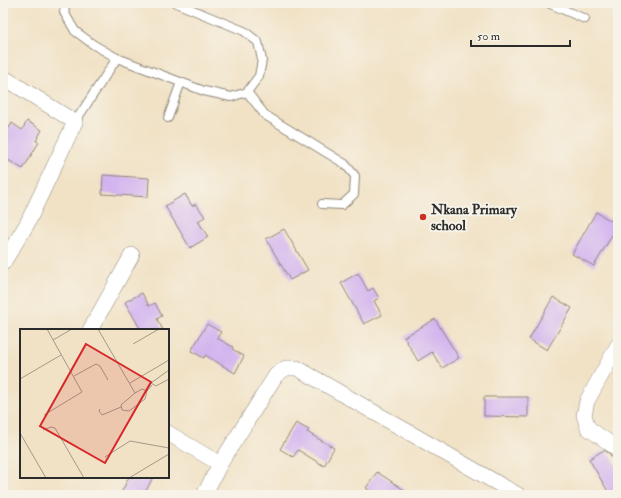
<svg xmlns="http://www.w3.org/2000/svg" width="621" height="498" font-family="'IM FELL Double Pica',serif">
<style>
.building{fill:#d2b2ef}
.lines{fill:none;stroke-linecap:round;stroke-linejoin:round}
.lane-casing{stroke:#8e8678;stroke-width:10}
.street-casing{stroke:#8e8678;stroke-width:16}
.lane{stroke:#fff;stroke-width:8}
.street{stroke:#fff;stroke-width:15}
.poi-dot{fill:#c8321e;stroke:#f7f3e8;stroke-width:1.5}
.labels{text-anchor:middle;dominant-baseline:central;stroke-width:4;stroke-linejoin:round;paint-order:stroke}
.poi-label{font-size:14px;font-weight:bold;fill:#2b2b2b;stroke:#f7f3e8;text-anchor:start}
.inset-road{fill:none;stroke:#a29988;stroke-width:1}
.view{fill:#d62828;fill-opacity:0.15;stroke:#d62828;stroke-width:2}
.inset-edge{fill:none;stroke:#2b2b2b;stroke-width:2}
</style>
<rect width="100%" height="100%" fill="#f7f3e8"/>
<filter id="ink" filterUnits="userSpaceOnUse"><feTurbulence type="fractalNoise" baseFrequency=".025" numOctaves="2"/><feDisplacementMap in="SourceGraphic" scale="8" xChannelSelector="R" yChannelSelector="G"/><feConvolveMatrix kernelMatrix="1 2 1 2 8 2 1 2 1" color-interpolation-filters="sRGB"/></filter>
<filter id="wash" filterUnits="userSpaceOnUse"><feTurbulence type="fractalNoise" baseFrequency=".012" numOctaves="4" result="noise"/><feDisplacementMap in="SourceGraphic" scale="16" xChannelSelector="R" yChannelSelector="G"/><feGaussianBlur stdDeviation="0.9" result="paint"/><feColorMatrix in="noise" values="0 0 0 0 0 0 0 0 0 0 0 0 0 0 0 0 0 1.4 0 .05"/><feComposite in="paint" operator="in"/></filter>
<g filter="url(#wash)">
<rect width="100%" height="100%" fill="#f1e2c6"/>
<g id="blocks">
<!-- building -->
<g class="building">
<polygon points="27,121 42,130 36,141 39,142 23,169 3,157 3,138 12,123 22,130"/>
<polygon points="103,175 149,178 148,197 102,194"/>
<polygon points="185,194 192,206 196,204 205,217 198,221 208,237 190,248 165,206"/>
<polygon points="596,212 618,225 594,266 572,254"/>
<polygon points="284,229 308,270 290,280 266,239"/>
<polygon points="358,273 368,291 373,288 379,298 374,301 382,315 364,324 341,283"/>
<polygon points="142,293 149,306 155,303 162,316 157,319 163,330 141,330 125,302"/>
<polygon points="553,297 572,308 547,350 529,339"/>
<polygon points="435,319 459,358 442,368 432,352 418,361 404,337"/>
<polygon points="207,324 221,332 217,338 233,347 232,349 244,356 235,373 205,355 204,358 191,351"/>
<polygon points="484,397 528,397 528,417 484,416"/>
<polygon points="296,423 309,430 307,432 334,448 324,466 298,450 293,457 280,449"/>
<polygon points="604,450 610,454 618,468 618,495 610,495 589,459"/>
<polygon points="377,472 412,495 376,495 366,488"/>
<polygon points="129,477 153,477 144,495 120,495"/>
</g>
</g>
</g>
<g filter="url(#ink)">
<use href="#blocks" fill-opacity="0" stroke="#8e8678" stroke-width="1"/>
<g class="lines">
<defs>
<g id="lane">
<polyline points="66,3 64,12 75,31 94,45 117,58 204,91 231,97 247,92 259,76 262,60 258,42 244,31 176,3"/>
<polyline points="548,3 585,19"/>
<polyline points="247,92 265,115 345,164 355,176 354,194 342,205 322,204"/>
<polyline points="168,118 181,82"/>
<polyline points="75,122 117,58"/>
</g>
<g id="street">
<polyline points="3,77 75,122 27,224 3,263"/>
<polyline points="90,330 132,255"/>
<polyline points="618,345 587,401 584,415 588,428 618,449"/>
<polyline points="168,433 220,464"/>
<polyline points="204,495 220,464 276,375 286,368 297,368 518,495"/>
</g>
</defs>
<!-- lane casing -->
<use href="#lane" class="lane-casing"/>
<!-- street casing -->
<use href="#street" class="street-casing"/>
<!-- lane -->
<use href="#lane" class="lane"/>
<!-- street -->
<use href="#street" class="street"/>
</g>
</g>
<!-- markers -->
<circle class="poi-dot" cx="423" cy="217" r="4"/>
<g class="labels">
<!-- poi labels -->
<g class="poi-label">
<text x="431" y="209">Nkana Primary<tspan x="431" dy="16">school</tspan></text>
</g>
</g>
<!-- overview -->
<g transform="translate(20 329)">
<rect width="149" height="149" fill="#f1e2c6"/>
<path class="inset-road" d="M78,0L115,64M33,11L52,0M113,15L139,0M149,41L131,54L136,57L149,50M54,47L76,35L80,37L88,51M0,50L41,26M110,54L149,31M127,62L122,60L115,64L101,76L102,81L109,82L125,70L127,62L132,56M80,80L79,82L82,86L101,78M24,86L62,63L27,0M23,101L31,98L35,99L64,149M0,104L26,149M85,128L110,112L149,119M109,149L149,125"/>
<path class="view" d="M66,15L131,53L85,134L20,97Z"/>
<rect width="149" height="149" class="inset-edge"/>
</g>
<!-- margin -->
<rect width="621" height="498" fill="none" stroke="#f7f3e8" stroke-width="16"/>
<!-- scale -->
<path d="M471 40v6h99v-6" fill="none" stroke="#2b2b2b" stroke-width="2"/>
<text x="477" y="40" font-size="12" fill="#2b2b2b" stroke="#f7f3e8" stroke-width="3" paint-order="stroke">50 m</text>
</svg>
